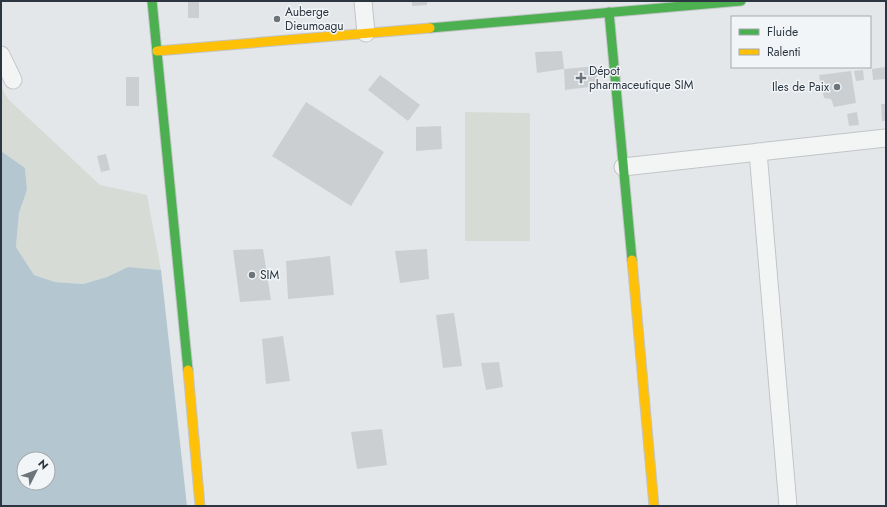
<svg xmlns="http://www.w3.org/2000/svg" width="887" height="507" font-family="Jost,sans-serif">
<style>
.green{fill:#d6dcd5}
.water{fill:#b4c7d1;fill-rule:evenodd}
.building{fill:#cccfd1}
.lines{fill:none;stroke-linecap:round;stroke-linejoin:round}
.street-casing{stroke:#c2c5c7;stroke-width:19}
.fast-casing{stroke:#c2c5c7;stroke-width:11}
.slow-casing{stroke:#c2c5c7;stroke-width:11}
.street{stroke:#f3f5f5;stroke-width:17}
.fast{stroke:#4caf50;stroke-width:9}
.slow{stroke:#ffc107;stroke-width:9}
.poi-dot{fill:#6c747c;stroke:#f2f5f7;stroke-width:1.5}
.labels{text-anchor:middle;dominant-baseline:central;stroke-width:3;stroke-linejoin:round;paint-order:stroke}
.poi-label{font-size:12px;fill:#2c3641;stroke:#f2f5f7;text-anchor:start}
</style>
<rect width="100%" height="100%" fill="#e4e7e9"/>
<!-- green -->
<g class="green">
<polygon points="1,87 8,99 100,185 147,195 161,270 128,267 107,277 83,284 55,282 34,275 16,247 19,213 27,190 25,168 1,151"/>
<polygon points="465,112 530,113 530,241 465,241"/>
</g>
<!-- water -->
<path class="water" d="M1,151L25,168L27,190L19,213L16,247L34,275L55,282L83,284L107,277L128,267L161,270L187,506H1ZM24,459H48V483H24Z"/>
<!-- building -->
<g class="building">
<rect x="188" y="1" width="11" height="17"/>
<polygon points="412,1 427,1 427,5 412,6"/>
<polygon points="562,51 564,69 537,73 535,52"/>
<polygon points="597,66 597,86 565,90 564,69"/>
<polygon points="886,67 886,79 873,80 872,69"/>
<polygon points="863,70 864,80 856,81 854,71"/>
<polygon points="851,71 856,103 834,107 831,99 824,98 819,75"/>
<polygon points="380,75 420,105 408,121 368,90"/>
<rect x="126" y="77" width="13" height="29"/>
<polygon points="306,102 384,152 351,206 272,156"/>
<polygon points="881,104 886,104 886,121 882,121"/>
<polygon points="857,112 859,125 849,126 847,114"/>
<polygon points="441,126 442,149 416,151 416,127"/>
<polygon points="106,154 110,170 101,172 97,156"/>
<polygon points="263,249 271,300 240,302 233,250"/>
<polygon points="427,249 429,279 400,283 395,251"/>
<polygon points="330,256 334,295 288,299 286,261"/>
<polygon points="454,313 462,366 443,368 436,315"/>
<polygon points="283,336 290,381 266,384 262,339"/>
<polygon points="499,362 503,387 486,390 481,363"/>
<polygon points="382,429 387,465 357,469 351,432"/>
</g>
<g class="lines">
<defs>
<g id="street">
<polyline points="363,1 366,33"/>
<polyline points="1,55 13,80"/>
<polyline points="758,152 788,506"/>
<polyline points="623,167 886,138"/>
</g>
<g id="fast">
<polyline points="152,1 188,370"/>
<polyline points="609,12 632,260"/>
<polyline points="430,28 741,1"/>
</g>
<g id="slow">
<polyline points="157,51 430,28"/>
<polyline points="632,260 654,506"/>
<polyline points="188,370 200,506"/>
</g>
</defs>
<!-- street casing -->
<use href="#street" class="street-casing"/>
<!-- fast casing -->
<use href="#fast" class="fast-casing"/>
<!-- slow casing -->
<use href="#slow" class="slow-casing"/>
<!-- street -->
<use href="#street" class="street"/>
<!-- fast -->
<use href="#fast" class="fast"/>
<!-- slow -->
<use href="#slow" class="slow"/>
</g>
<!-- markers -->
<g class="poi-dot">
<circle cx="277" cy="19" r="4"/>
<path d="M579 72h4v4h4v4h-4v4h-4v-4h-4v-4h4z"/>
<circle cx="837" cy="87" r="4"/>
<circle cx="252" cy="275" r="4"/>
</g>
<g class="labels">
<!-- poi labels -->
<g class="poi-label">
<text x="285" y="12">Auberge<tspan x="285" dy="14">Dieumoagu</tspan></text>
<text x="589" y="71">Dépot<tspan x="589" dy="14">pharmaceutique SIM</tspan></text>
<text x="829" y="87" text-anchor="end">Iles de Paix</text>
<text x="260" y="275">SIM</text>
</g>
</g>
<!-- border -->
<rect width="887" height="507" fill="none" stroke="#2c3641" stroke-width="4"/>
<!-- legend -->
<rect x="731" y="16" width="140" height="52" fill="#f2f5f7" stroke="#a3a9ae"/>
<rect x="739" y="29" width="20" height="6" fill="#4caf50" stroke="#a3a9ae"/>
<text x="767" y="36" font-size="12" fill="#2c3641">Fluide</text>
<rect x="739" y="49" width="20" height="6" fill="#ffc107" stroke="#a3a9ae"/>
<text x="767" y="56" font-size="12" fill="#2c3641">Ralenti</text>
<!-- north arrow -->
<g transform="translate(36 471) rotate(48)"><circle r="19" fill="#f2f5f7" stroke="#a3a9ae"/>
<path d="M0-3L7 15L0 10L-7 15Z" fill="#6c747c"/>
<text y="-6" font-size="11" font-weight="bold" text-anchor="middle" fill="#2c3641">N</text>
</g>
</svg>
